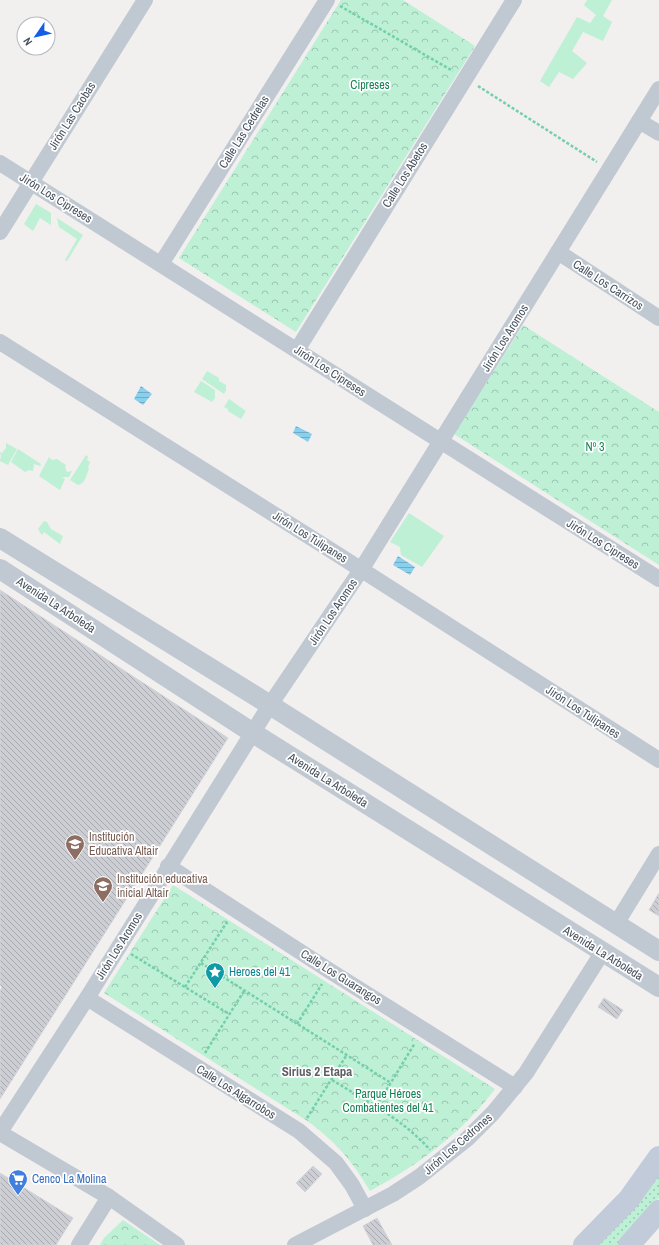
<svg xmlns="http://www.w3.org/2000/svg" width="659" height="1245" font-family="'Archivo Narrow',sans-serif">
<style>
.grass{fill:url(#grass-dots)}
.park{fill:url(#park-crowns)}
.garden{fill:#bdf0d5}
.water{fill:url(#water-rules)}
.building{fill:url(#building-back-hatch);stroke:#d3d5db}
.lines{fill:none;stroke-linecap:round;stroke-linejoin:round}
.path{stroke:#74cfab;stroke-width:2.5;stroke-dasharray:3 2;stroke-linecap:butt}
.minor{stroke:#c0c8d2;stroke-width:16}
.tertiary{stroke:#c0c8d2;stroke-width:20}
.secondary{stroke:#c2cbd9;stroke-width:22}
.labels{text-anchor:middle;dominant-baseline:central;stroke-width:3.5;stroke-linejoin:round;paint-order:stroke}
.park-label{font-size:12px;fill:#158155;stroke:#fff}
.street-label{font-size:12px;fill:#47515d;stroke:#fff}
.education-label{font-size:12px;fill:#785e54;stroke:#fff;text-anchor:start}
.culture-label{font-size:12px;fill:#0d838f;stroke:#fff;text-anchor:start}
.shop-label{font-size:12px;fill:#366cbe;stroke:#fff;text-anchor:start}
.neighbourhood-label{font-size:13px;font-weight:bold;fill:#5c5f64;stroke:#fff}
</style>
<defs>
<pattern id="grass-dots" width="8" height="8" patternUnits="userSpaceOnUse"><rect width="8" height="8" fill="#bdf0d5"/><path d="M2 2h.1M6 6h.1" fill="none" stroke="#9bc5b0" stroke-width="1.8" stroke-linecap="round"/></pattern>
<pattern id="park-crowns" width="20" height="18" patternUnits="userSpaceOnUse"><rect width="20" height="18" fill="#bdf0d5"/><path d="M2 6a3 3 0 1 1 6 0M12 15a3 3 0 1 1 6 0" fill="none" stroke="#9bc5b0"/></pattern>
<pattern id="water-rules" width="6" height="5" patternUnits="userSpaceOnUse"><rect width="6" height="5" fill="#89d0ee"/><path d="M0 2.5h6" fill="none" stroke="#72abc4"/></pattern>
<pattern id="building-back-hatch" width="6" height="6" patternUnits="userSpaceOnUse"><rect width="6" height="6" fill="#ccced4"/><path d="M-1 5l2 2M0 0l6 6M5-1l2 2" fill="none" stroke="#a7aaaf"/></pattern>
</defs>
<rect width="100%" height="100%" fill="#f2efef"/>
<!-- grass -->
<polygon class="grass" points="659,1170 659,1198 618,1245 596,1245"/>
<!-- park -->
<g class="park">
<polygon points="341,0 403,0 475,46 296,332 179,258"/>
<polygon points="523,325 659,412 659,565 454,434"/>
<path d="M173,885L495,1089C462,1133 418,1165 370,1191C351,1159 337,1144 309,1122L104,993Z"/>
<polygon points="123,1220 160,1245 100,1245 104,1238"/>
</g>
<!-- garden -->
<g class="garden">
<polygon points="587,0 612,0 603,16 612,22 603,41 583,32 572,51 587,63 573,79 559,72 549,87 540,81 577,17 590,23 596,15 584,5"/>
<polygon points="36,204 51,213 51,225 40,218 33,231 24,224"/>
<polygon points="57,218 83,235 67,261 65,260 77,239 59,227"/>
<polygon points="207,371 219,378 219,381 226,385 226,390 224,394 202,379"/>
<polygon points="201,381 215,390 215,398 212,402 194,392"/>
<polygon points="229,399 246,411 241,419 228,411 228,409 224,407"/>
<polygon points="6,443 17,449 8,465 0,461 1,456 0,452 2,453 6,448"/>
<polygon points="18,449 41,464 40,466 34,464 33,471 29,470 25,472 11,462"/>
<path d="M86,455L88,457L87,460L90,462L88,467L89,469C86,475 86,483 78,485L70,480Z"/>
<polygon points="49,457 52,460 57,459 66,465 65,467 67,472 72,471 69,477 62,477 65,479 60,490 39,476"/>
<polygon points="409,513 444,536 422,567 401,555 400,547 390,542"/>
<polygon points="44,521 47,522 51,529 63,536 60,544 44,532 42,535 38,529"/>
</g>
<!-- water -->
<g class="water">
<polygon points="141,386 152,394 143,405 134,399"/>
<polygon points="296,426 312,434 308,442 293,433"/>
<polygon points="398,556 415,567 410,575 393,565"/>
</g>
<!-- building -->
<g class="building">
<polygon points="0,590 228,738 0,1099 0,991 2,987 0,985"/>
<polygon points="659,893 659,916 649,910"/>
<polygon points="604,998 623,1010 617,1019 598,1007"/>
<polygon points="313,1166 322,1174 305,1192 296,1183"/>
<polygon points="0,1173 73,1218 56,1245 0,1245"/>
<polygon points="377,1218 392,1245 373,1245 363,1226"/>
</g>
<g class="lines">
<!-- path -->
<g class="path">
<polyline points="340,6 453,71"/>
<polyline points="478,86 597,162"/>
<polyline points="131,954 229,1014"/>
<polyline points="201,963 391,1083"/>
<polyline points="185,987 227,922"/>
<polyline points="297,1024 322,984"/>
<polyline points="205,1053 244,991"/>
<path d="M332,1080C366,1101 403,1119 430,1150"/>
<polyline points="376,1107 415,1043"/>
<polyline points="307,1118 346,1056"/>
</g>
<!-- minor -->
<g class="minor">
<polyline points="639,121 659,133"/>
<polyline points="0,163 659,579"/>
<polyline points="0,232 145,0"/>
<polyline points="558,252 659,318"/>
<polyline points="161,264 327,0"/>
<polyline points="0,342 329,549 659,760"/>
<polyline points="297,350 514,0"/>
<polyline points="168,866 330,971 515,1087"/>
<polyline points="616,924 659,854"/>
<polyline points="87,998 299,1131 336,1163 352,1185 365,1209"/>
<polyline points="0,1132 87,998 270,705 361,570 659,89"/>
<polyline points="0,1133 109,1197 177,1245"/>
<polyline points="79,1245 109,1197"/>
<polyline points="295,1245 393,1194 419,1177 467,1139 493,1113 526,1073 602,953"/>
</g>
<!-- tertiary -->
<g class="tertiary">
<polyline points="0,538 270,705 659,951"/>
<polyline points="0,569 253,733 659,987"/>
</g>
<!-- secondary -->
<g class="secondary">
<polyline points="584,1245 629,1199 659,1157"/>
<polyline points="629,1245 659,1211"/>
</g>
</g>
<!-- icons -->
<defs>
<symbol id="school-pin" viewBox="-11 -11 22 30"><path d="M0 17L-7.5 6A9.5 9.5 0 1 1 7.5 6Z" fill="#8d6e63" stroke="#fff"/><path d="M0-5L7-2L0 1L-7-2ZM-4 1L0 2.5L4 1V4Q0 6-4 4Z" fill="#fff"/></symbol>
<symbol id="sight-pin" viewBox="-11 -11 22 30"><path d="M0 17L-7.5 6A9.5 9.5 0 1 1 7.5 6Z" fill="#0f9aa8" stroke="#fff"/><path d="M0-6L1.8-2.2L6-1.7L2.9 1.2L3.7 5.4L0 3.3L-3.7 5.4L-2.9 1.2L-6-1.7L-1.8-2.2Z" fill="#fff"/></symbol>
<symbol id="supermarket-pin" viewBox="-11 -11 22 30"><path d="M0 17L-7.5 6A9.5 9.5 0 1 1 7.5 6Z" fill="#3f7fe0" stroke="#fff"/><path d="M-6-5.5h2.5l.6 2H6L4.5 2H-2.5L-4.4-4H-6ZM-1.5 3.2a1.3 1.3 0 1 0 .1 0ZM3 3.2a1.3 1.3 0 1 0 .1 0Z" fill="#fff"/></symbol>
</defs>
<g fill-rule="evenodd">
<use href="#school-pin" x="64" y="833" width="22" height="30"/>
<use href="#school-pin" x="92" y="875" width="22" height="30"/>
<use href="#sight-pin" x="204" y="961" width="22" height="30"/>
<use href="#supermarket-pin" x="7" y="1168" width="22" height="30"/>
</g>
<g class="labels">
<!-- park labels -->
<g class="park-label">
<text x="370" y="85">Cipreses</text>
<text x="595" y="447">Nº 3</text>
<text x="388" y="1094">Parque Héroes<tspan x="388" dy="14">Combatientes del 41</tspan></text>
</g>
<!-- street labels -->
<g class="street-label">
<text transform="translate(72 116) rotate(-58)">Jirón Las Caobas</text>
<text transform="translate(244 132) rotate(-58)">Calle Las Cedrelas</text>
<text transform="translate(405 175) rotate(-58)">Calle Los Abetos</text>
<text transform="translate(56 198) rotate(32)">Jirón Los Cipreses</text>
<text transform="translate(608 285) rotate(33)">Calle Los Carrizos</text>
<text transform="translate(505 338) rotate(-58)">Jirón Los Aromos</text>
<text transform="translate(330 371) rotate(33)">Jirón Los Cipreses</text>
<text transform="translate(310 537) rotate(32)">Jirón Los Tulipanes</text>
<text transform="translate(603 544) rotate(32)">Jirón Los Cipreses</text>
<text transform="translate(56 605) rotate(33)">Avenida La Arboleda</text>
<text transform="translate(333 612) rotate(-56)">Jirón Los Aromos</text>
<text transform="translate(583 712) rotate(33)">Jirón Los Tulipanes</text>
<text transform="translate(328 780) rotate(32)">Avenida La Arboleda</text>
<text transform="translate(119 946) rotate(-58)">Jirón Los Aromos</text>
<text transform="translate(603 953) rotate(32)">Avenida La Arboleda</text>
<text transform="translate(341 977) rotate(32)">Calle Los Guarangos</text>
<text transform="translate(236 1092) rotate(32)">Calle Los Algarrobos</text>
<text transform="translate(458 1144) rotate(-41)">Jirón Los Cedrones</text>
</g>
<!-- education labels -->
<g class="education-label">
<text x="89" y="837">Institución<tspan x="89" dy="14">Educativa Altair</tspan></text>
<text x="117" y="879">Institución educativa<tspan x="117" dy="14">inicial Altair</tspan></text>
</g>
<!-- culture labels -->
<g class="culture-label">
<text x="229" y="972">Heroes del 41</text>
</g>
<!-- shop labels -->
<g class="shop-label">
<text x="32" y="1179">Cenco La Molina</text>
</g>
<!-- neighbourhood labels -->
<g class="neighbourhood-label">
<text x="317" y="1071">Sirius 2 Etapa</text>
</g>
</g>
<!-- north arrow -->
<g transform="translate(36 36) rotate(236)"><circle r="19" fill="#ffffff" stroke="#b5b9be"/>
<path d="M0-3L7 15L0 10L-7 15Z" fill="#155de6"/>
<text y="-6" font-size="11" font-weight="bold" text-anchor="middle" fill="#47515d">N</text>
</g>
</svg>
